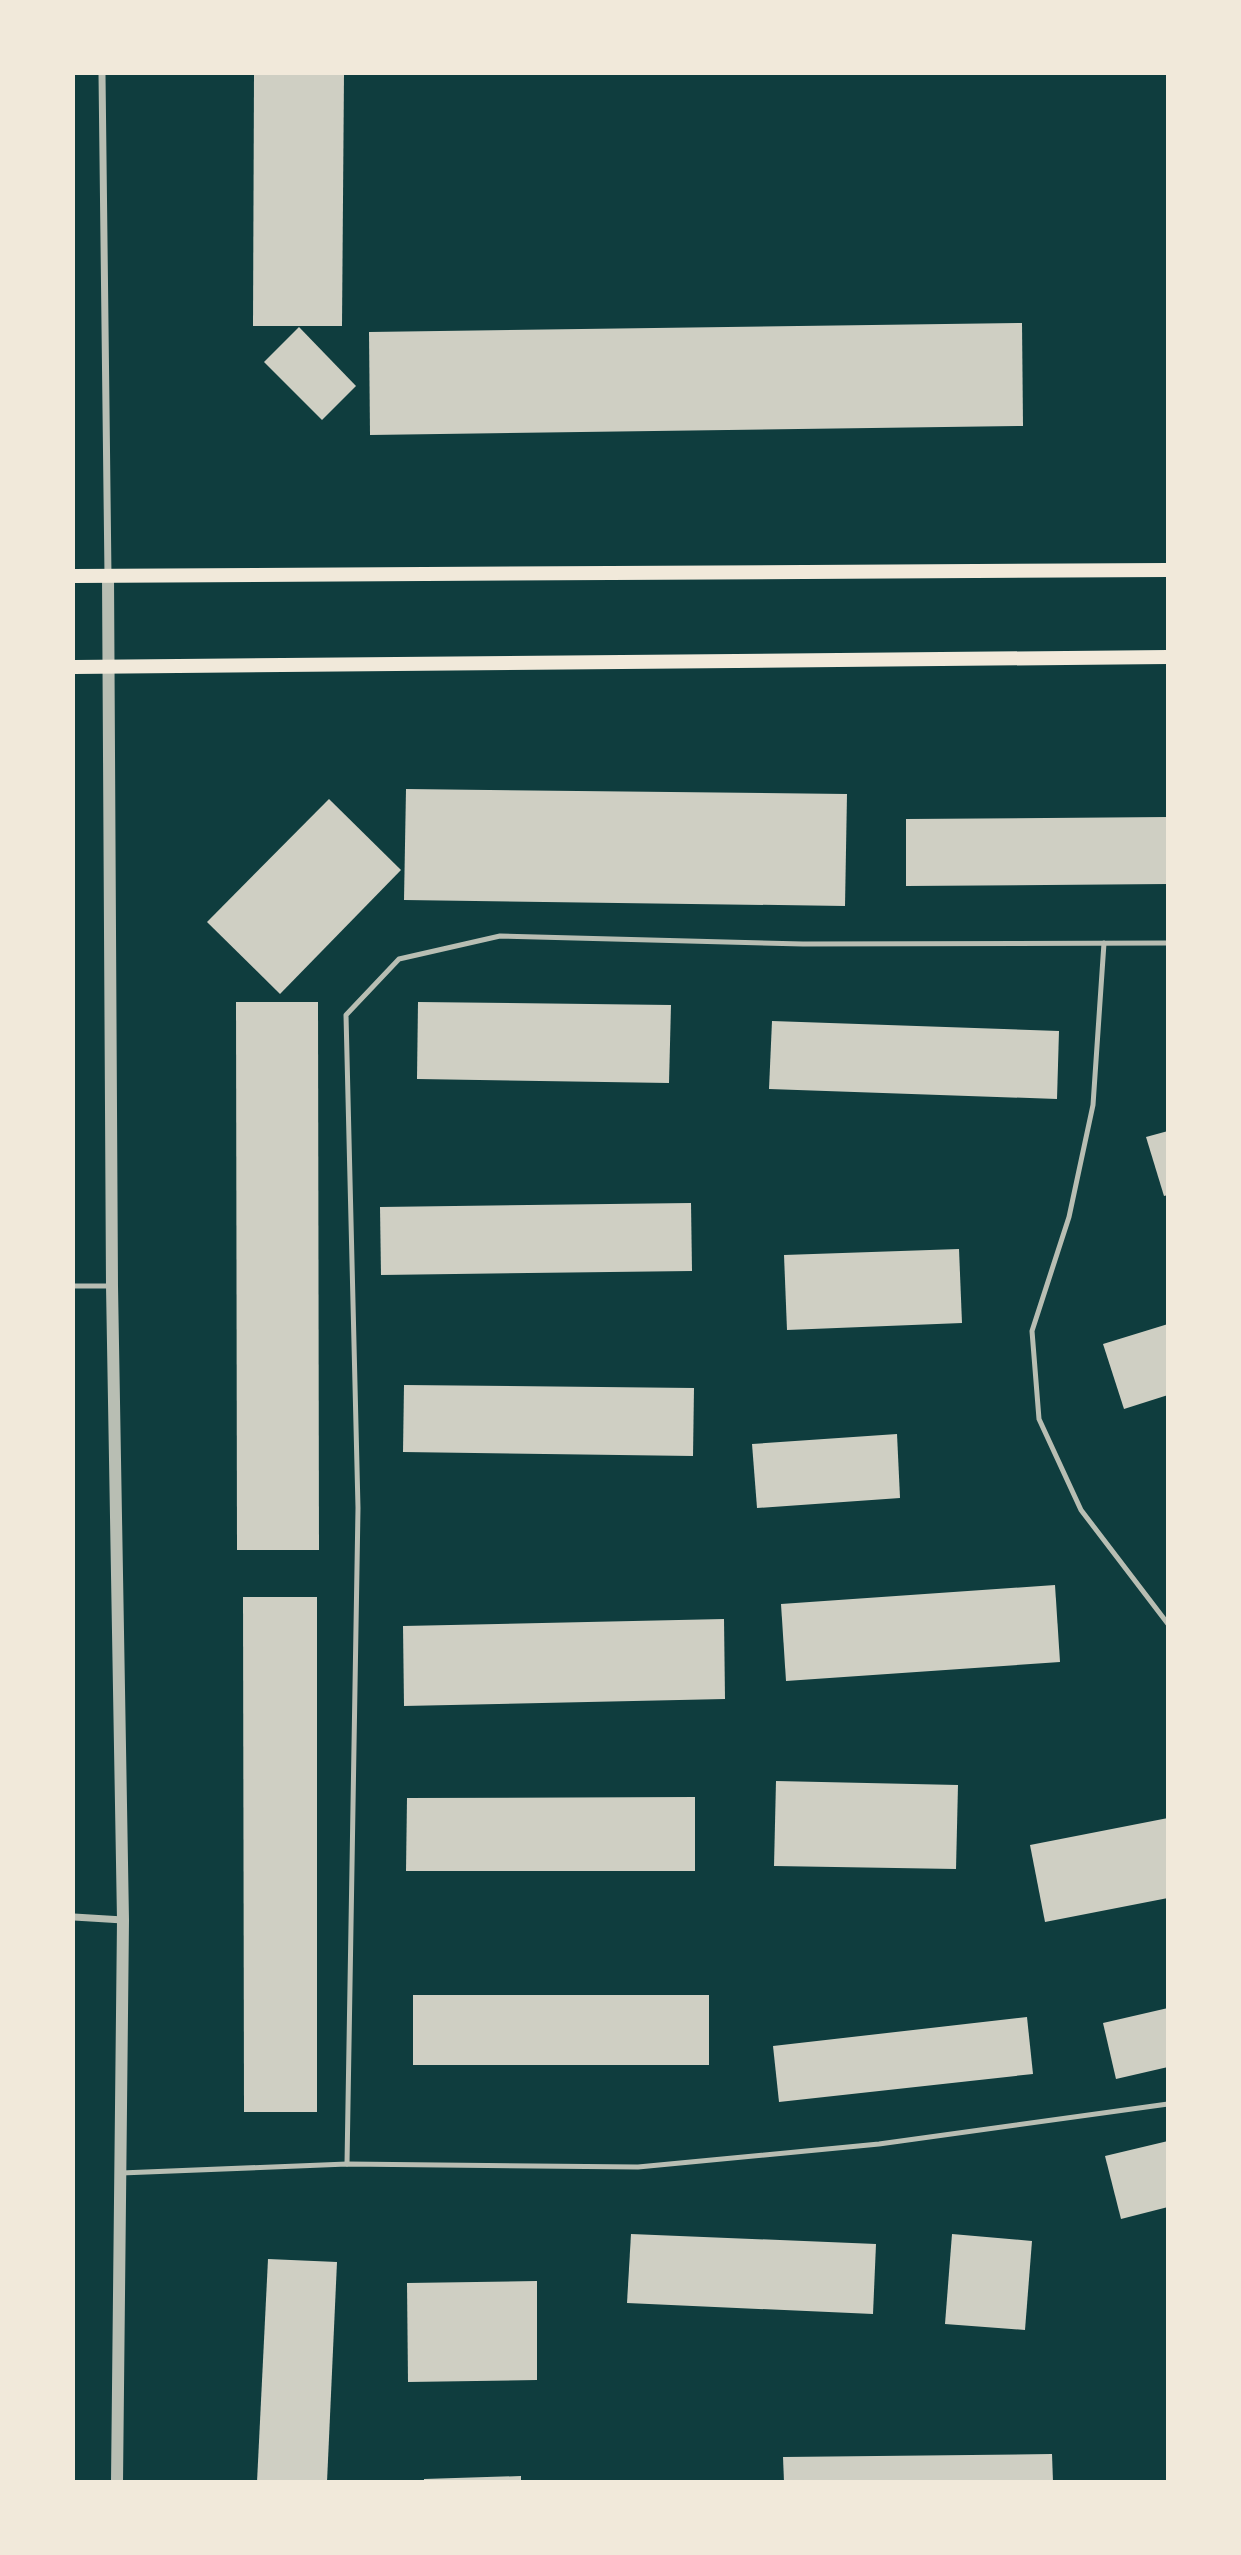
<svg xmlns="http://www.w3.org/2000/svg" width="1241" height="2555" font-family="Rubik,sans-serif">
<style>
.building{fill:#cfcfc3}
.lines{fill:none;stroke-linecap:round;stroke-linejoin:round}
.service{stroke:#b8beb3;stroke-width:5}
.minor{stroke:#b8beb3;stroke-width:7}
.tertiary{stroke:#b8beb3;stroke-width:12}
.secondary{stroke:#f1e9da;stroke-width:14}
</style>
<rect width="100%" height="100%" fill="#0f3d3e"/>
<!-- building -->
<g class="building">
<polygon points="254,74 344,74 342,326 253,326"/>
<polygon points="1022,323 1023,426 370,435 369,332"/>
<polygon points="299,327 356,386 322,420 264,362"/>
<polygon points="406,789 847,794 845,906 404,900"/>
<polygon points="329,799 401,870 280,994 207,922"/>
<polygon points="1168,817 1168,884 906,886 906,819"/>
<polygon points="236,1002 318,1002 319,1550 237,1550"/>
<polygon points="418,1002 671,1005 669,1083 417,1079"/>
<polygon points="772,1021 1059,1031 1057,1099 769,1089"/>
<polygon points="1168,1131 1168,1195 1164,1196 1146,1137"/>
<polygon points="691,1203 692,1271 381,1275 380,1207"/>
<polygon points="959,1249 962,1323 787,1330 784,1255"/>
<polygon points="1168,1324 1168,1395 1124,1409 1103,1344"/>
<polygon points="404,1385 694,1388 693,1456 403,1452"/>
<polygon points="897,1434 900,1498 757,1508 752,1444"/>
<polygon points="1055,1585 1060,1662 786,1681 781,1604"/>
<polygon points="243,1597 317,1597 317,2112 244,2112"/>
<polygon points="724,1619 725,1699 404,1706 403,1626"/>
<polygon points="776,1781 958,1785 956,1869 774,1866"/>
<polygon points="695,1797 695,1871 406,1871 407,1798"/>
<polygon points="1168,1818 1168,1898 1045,1922 1030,1845"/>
<rect x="413" y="1995" width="296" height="70"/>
<polygon points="1168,2008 1168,2067 1116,2079 1103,2023"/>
<polygon points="1027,2017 1033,2074 779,2102 773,2046"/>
<polygon points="1168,2141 1168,2207 1121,2219 1105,2156"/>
<polygon points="631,2234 876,2244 873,2314 627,2303"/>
<polygon points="952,2234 1032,2241 1025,2330 945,2324"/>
<polygon points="268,2259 337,2262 327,2482 257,2482"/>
<polygon points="537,2281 537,2380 408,2382 407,2283"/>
<polygon points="1052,2454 1053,2482 784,2482 783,2457"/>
<polygon points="521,2476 521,2482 424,2482 424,2479"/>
</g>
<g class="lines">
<!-- service -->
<g class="service">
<polyline points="1104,943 1093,1105 1069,1217 1032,1331 1039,1419 1081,1510 1168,1624"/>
<polyline points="74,1286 112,1286"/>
<polyline points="347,2164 358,1508 346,1015 399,959 500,936 803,944 1168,943"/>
<polyline points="121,2173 347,2164 638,2167 879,2144 1168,2104"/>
</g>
<!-- minor -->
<g class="minor">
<polyline points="102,74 108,576"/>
<polyline points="74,1917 123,1920"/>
</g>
<!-- tertiary -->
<polyline class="tertiary" points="108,576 112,1286 123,1920 117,2482"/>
<!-- secondary -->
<g class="secondary">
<polyline points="74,576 1168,570"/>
<polyline points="74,667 1168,657"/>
</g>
</g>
<!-- border -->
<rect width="1241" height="2555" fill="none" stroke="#f1e9da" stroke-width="150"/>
</svg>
